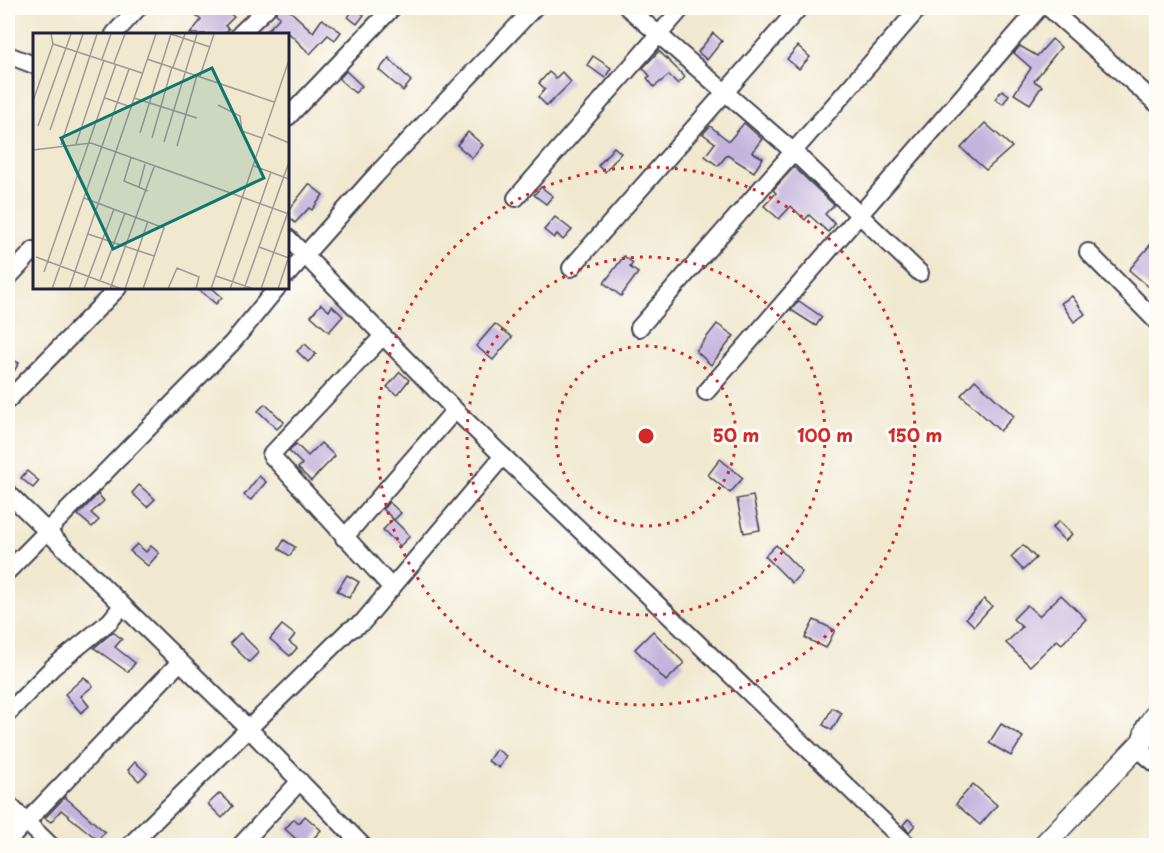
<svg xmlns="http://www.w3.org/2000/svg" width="1164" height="853" font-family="'Playpen Sans',sans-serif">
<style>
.building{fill:#c3b3dd}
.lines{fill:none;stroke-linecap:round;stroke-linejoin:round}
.minor-casing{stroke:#414051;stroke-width:20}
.major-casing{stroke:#414051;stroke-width:24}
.minor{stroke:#fff;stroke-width:16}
.major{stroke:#fff;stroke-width:21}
.ring{fill:none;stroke:#d62828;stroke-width:3;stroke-dasharray:3 6}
.inset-road{fill:none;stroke:#9e9994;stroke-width:1.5}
.view{fill:#0f766e;fill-opacity:0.15;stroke:#0f766e;stroke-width:3}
.inset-edge{fill:none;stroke:#22223b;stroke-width:3}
.centre{fill:#d62828;stroke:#fdfcf7;stroke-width:3}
.ring-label{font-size:18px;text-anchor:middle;font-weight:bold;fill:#d62828;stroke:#fdfcf7;stroke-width:6;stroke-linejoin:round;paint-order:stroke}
</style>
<rect width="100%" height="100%" fill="#fdfcf7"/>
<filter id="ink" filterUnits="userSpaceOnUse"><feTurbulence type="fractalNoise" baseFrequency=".0167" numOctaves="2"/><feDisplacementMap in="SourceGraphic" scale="12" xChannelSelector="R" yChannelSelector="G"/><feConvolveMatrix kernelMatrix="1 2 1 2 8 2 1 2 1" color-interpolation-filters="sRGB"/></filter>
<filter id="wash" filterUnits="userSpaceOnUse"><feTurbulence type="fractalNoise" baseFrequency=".008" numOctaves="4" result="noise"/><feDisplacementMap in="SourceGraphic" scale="24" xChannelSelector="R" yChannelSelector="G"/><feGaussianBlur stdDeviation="1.35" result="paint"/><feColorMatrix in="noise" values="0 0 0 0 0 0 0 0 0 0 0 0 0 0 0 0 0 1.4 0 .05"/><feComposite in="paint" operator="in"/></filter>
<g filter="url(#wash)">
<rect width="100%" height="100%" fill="#f0e9d0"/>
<g id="blocks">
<!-- building -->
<g class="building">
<polygon points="186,8 224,8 234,17 225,26 229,29 224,34 190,34 201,20"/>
<polygon points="277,8 287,8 313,32 322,19 341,32 335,40 328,35 310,54 290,34 264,34 280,17 276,14"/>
<polygon points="355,8 364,15 357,24 348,17"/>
<polygon points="713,33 722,41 707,60 698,52"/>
<polygon points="1052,39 1061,47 1034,81 1042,86 1030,104 1014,94 1031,68 1014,53 1020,46 1037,56"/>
<polygon points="798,46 810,57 799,69 787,59"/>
<polygon points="659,51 685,77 678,84 669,75 654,87 647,78 650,76 643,68"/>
<polygon points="593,56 611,68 605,78 587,65"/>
<polygon points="389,58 411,81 403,91 379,70"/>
<polygon points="346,71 362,86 355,93 339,79"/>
<polygon points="549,72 556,78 562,72 571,82 547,106 538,97 545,89 539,83"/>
<polygon points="1002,90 1009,95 1003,104 995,99"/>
<polygon points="744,123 762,139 752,152 763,158 754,172 727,155 718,166 705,156 715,143 703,134 710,126 729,141"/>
<polygon points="985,123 1012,147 986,170 961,148"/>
<polygon points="468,132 483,145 472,158 457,145"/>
<polygon points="614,147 621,153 605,172 598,166"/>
<polygon points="794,167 834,205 825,214 835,224 828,232 809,215 805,220 791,206 779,219 764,206 776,193 773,190"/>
<polygon points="309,184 323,195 312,210 309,208 295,223 288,216 288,211"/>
<polygon points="541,187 553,196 546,204 534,195"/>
<polygon points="555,217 572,230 563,240 557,234 554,238 544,230"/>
<polygon points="1156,238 1156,278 1149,287 1129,270"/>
<polygon points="624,256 633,263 630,267 638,273 621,296 604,283"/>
<polygon points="197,288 212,288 222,297 216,304"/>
<polygon points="1072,296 1085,314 1074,322 1061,303"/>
<polygon points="799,301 822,317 816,326 791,310"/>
<polygon points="321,304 329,311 332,306 343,316 329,332 311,316"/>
<polygon points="495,324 512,337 493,360 476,346"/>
<polygon points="717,324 734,336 711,365 696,351"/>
<polygon points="305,344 316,354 308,362 297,351"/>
<polygon points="8,357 19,363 8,381"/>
<polygon points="400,372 409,380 397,395 387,387"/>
<polygon points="975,380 1014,416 1000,431 961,395"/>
<polygon points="265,404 284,422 277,429 258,411"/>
<polygon points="321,443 335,456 311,481 298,468 302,464 289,451 296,444 308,456"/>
<polygon points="720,459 743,478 730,493 708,475"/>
<polygon points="27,471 39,481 33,488 21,478"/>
<polygon points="259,476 266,482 251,500 244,495"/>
<polygon points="139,485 155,499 147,507 132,493"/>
<polygon points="98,494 104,501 91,513 99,520 92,527 78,515"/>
<polygon points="753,496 760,530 744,533 737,499"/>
<polygon points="389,502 401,513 394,520 383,509"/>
<polygon points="393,519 410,536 400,546 383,530"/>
<polygon points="1059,521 1072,534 1065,541 1052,528"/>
<polygon points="284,540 295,547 290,556 279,549"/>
<polygon points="137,544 146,552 151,546 159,553 148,566 130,551"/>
<polygon points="776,545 802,572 792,583 765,556"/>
<polygon points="1023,545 1036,558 1023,570 1011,557"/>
<polygon points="347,575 359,582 349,598 337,591"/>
<polygon points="1061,595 1086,619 1062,644 1057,640 1030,666 1006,643 1022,627 1013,619 1027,605 1039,616"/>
<polygon points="984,599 992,606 974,626 966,618"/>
<polygon points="814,620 835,630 826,648 805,638"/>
<polygon points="282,625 295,635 289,642 297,648 290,656 270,639"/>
<polygon points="653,631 684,663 666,681 635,649"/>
<polygon points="113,632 122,639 115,647 135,663 128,672 94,648"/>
<polygon points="240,633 259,652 249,662 230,643"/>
<polygon points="84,677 93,686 81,696 89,706 81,713 65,694"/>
<polygon points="832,708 842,713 832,730 823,725"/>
<polygon points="1001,724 1023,737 1011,756 989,743"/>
<polygon points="496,749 506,756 499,768 488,761"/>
<polygon points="135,762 147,773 139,781 128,770"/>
<polygon points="973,784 997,805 980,825 956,804"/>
<polygon points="220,793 233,806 222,818 208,804"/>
<polygon points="65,797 105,832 98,840 61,810 51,822 45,818"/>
<polygon points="305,816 321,830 313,839 320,846 304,846 285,829 294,819 299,823"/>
<polygon points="908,819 915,825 909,832 903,825"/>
</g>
</g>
</g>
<g filter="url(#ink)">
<use href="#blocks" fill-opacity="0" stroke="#414051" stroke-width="1.5"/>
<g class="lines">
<defs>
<g id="minor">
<polyline points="628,8 795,153 920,273"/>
<polyline points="1049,8 1156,103"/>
<polyline points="114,34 138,8"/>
<polyline points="240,34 267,8"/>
<polyline points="8,55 34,65"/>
<polyline points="288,117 392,8"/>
<polyline points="516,198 682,8"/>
<polyline points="288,238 455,410 909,846"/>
<polyline points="1088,252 1156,321"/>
<polyline points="571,268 799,8"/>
<polyline points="288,274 375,176 534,8"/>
<polyline points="8,278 34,250"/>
<polyline points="639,328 919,8"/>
<polyline points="383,336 271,455 392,588"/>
<polyline points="706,392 1039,8"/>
<polyline points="8,400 118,288"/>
<polyline points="8,493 247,727 363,846"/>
<polyline points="344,538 455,410"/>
<polyline points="8,571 232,343 277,288"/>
<polyline points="8,713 53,667 110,621 122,606"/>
<polyline points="1137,748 1156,764"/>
<polyline points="8,804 51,846"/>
<polyline points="8,841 180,662"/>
<polyline points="129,846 348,631 362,623 503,456"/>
<polyline points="240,846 300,781"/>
</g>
<polyline id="major" points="1043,846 1143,741 1147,727 1156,714"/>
</defs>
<!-- minor casing -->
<use href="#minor" class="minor-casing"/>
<!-- major casing -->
<use href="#major" class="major-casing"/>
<!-- minor -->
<use href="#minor" class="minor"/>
<!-- major -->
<use href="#major" class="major"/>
</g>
</g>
<!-- distance rings -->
<g class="ring">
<circle cx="646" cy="436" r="90"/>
<circle cx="646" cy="436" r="179"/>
<circle cx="646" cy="436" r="269"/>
</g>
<!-- overview -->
<g transform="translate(33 33)">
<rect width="256" height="256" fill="#f0e9d0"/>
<path class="inset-road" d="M138,1L177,14M20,11L109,40M69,26L78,1M114,26L241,69M81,30L92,1M140,34L152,1M167,43L181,1M72,65L98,74M101,65L164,85M0,68L20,11L18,1M185,72L207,83L209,98L229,105M5,93L38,1M17,97L50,1M107,100L138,1M235,101L256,110M119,105L139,34M131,109L164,1M43,111L71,27M28,112L64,1M144,113L164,42M0,117L58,110L256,181M98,125L91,148L115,158M221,133L256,146M106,154L112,131M51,165L131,195L110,256M55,201L121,223M226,214L256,225M3,224L89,256M11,239L83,31M183,243L221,256M67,248L92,180M19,256L96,36M36,256L123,1M51,256L81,176M77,256L121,134M92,256L115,188M135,256L144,235L166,244L163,256M178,256L256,27M197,256L238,139M211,256L256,129M228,256L256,176M245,256L256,223"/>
<path class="view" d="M179,35L231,145L80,216L28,105Z"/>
<rect width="256" height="256" class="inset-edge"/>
</g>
<circle cx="646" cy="436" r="9" class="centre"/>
<g class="ring-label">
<text x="736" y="442">50 m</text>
<text x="825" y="442">100 m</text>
<text x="915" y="442">150 m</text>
</g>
<!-- margin -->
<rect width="1164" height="853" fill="none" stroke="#fdfcf7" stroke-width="30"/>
</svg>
